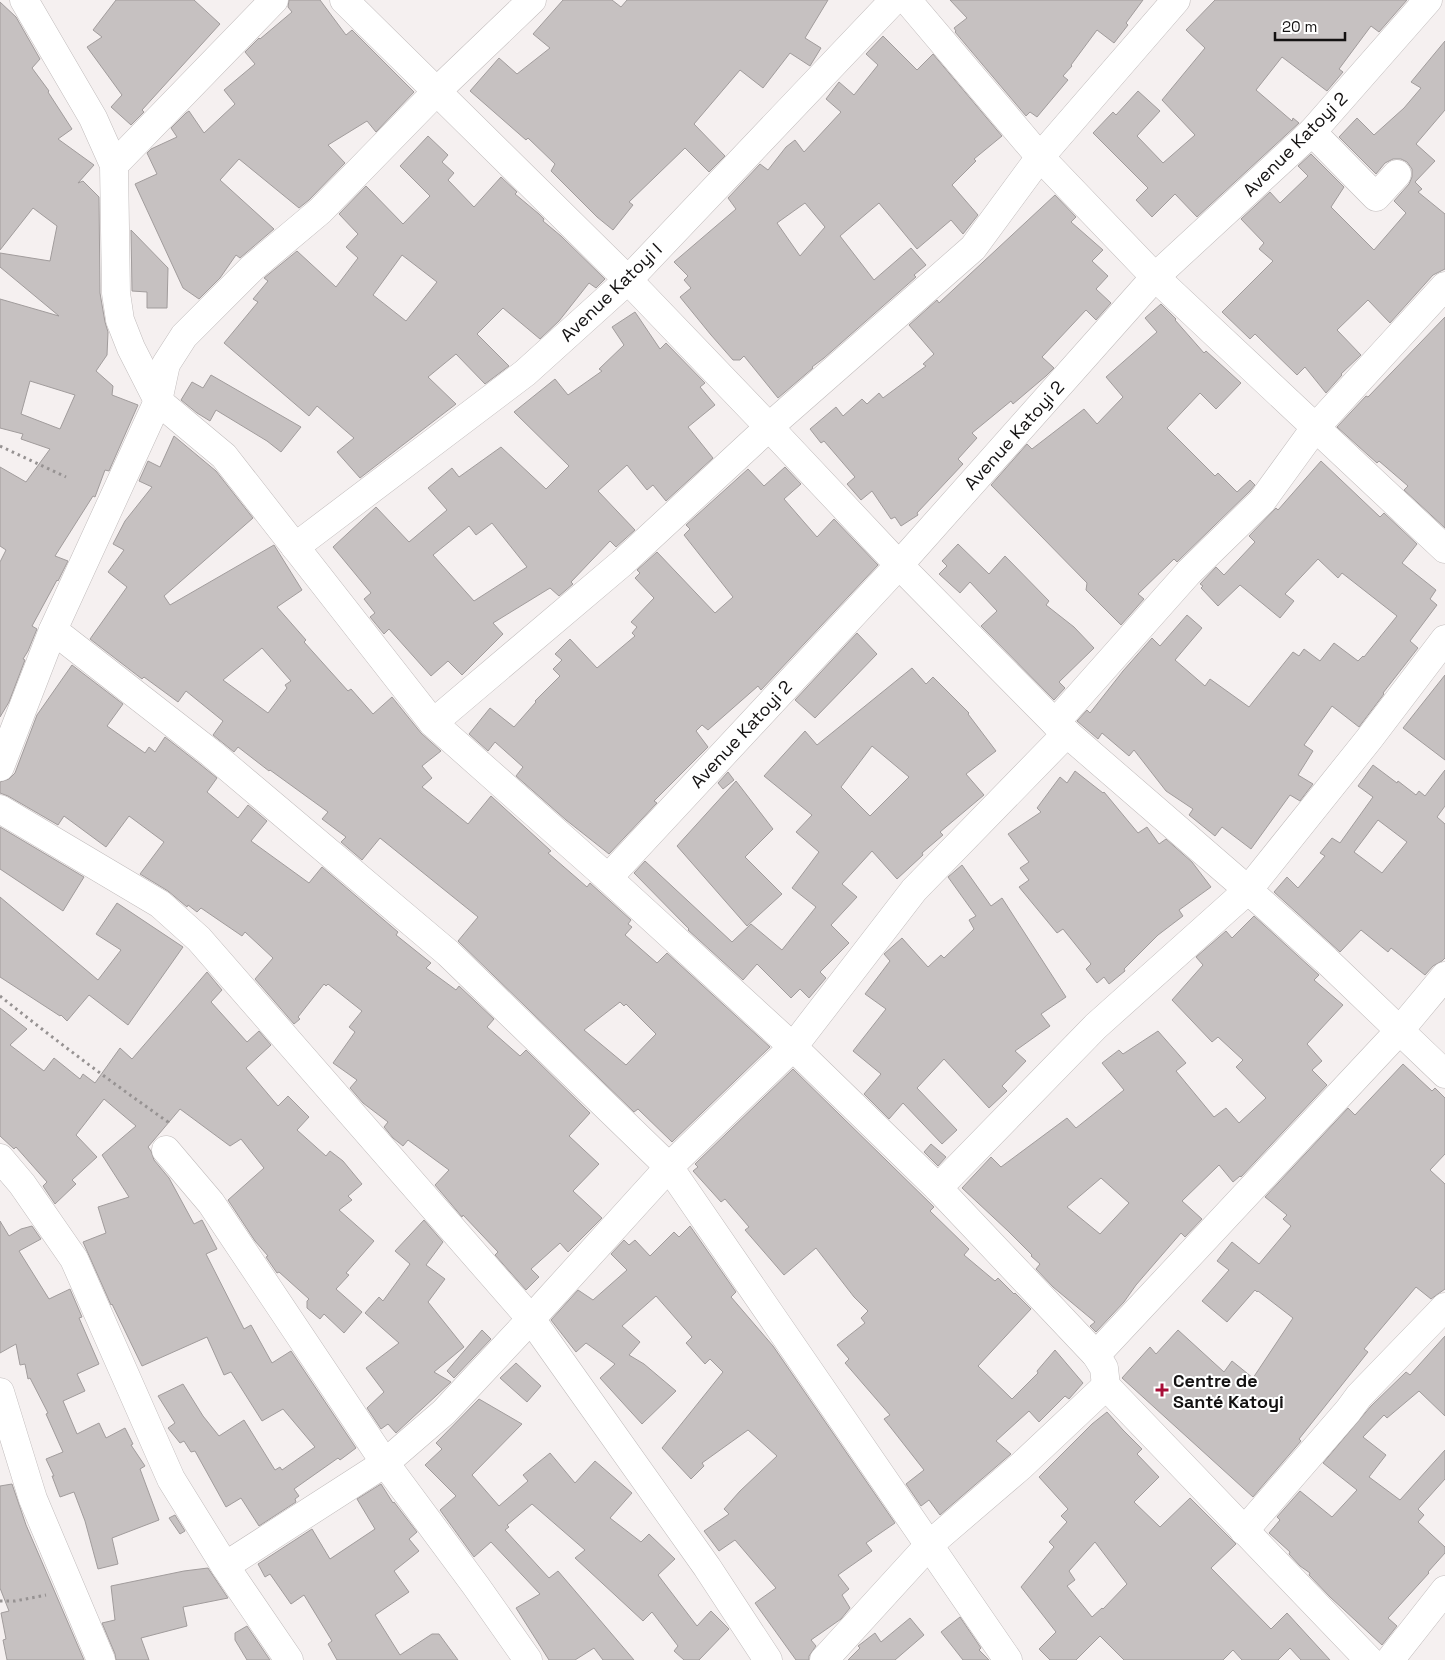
<svg xmlns="http://www.w3.org/2000/svg" width="1445" height="1660" font-family="'Space Grotesk',sans-serif">
<style>
.building{fill:#c6c1c1;stroke:#a19c9c;fill-rule:evenodd}
.lines{fill:none;stroke-linecap:round;stroke-linejoin:round}
.minor-casing{stroke:#c1bcbc;stroke-width:29}
.path{stroke:#969292;stroke-width:3;stroke-dasharray:2.5 4;stroke-linecap:butt}
.minor{stroke:#fff;stroke-width:28}
.poi-dot{fill:#a70e37;stroke:#fff;stroke-width:2}
.labels{text-anchor:middle;dominant-baseline:central;stroke-width:4;stroke-linejoin:round;paint-order:stroke}
.street-label{font-size:18px;fill:#141212;stroke:#fff}
.poi-label{font-size:18px;font-weight:bold;fill:#141212;stroke:#fff;text-anchor:start}
</style>
<rect width="100%" height="100%" fill="#f5f0f0"/>
<!-- building -->
<g class="building">
<polygon points="116,0 194,0 220,24 142,110 144,112 131,125 111,107 122,95 87,47 102,37 93,30"/>
<polygon points="289,0 320,0 346,35 352,30 414,92 376,132 367,121 328,145 345,163 309,200 299,208 239,159 220,180 274,229 240,258 236,255 220,278 199,299 183,288 135,184 157,174 147,153 151,149 177,137 171,128 186,113 189,111 204,133 235,104 224,90 255,64 245,52 259,38 260,39 292,12 288,7"/>
<polygon points="563,0 612,0 621,7 627,0 828,0 805,38 821,48 810,66 790,53 763,88 740,70 694,124 725,156 709,172 685,148 629,202 633,205 613,230 597,217 551,171 555,164 528,138 526,140 470,91 499,58 517,74 550,48 533,34"/>
<polygon points="950,0 1143,0 1126,23 1128,25 1114,43 1097,30 1071,65 1072,66 1063,76 1068,80 1037,117 1030,112 1026,116 955,32 956,31 954,28 967,18"/>
<polygon points="1215,0 1407,0 1379,32 1371,26 1339,69 1343,72 1327,91 1282,57 1256,90 1292,121 1293,118 1299,123 1197,217 1175,194 1152,217 1136,200 1148,188 1093,133 1113,112 1116,115 1138,91 1160,111 1137,136 1163,163 1195,135 1162,100 1205,48 1186,30"/>
<path d="M0,2L16,17L40,59L32,68L49,91L48,92L72,129L58,139L94,165L78,183L83,181L99,197L100,293L105,322L108,332L107,355L96,371L113,386L112,395L138,405L109,471L105,470L95,497L93,496L55,556L68,561L58,581L57,580L32,626L37,629L28,651L23,659L25,660L9,702L0,717V562L6,550L0,546V467L26,482L50,449L21,439L23,434L0,428V299L59,316L0,267V253L50,261L57,226L33,208L0,250ZM30,381L75,395L60,429L21,414Z"/>
<path d="M883,36L917,70L933,54L1002,136L974,159L976,161L952,185L978,215L963,234L951,220L917,249L879,203L840,236L874,280L911,248L926,265L914,275L916,277L824,358L812,367L813,368L778,398L744,356L740,360H733L711,335L680,297L691,288L684,280L688,276L674,262L736,209L728,198L760,164L768,170L786,147L795,140L804,152L841,112L826,99L839,82L854,95L878,65L866,54ZM805,203L825,227L800,256L777,223Z"/>
<polygon points="1445,41 1445,110 1416,144 1435,161 1415,182 1422,189 1418,192 1445,214 1445,269 1433,275 1390,323 1368,300 1337,330 1361,355 1341,374 1342,375 1326,393 1305,367 1297,375 1255,334 1250,339 1222,312 1273,261 1259,249 1264,243 1241,219 1270,192 1280,203 1308,176 1298,166 1311,154 1344,187 1331,207 1374,250 1406,213 1394,201 1409,184 1412,177 1412,169 1407,162 1401,159 1393,159 1385,163 1376,174 1339,137 1357,118 1374,135 1404,108 1421,88 1411,82"/>
<path d="M428,136L448,155L442,162L454,173L448,180L474,207L501,177L517,192L515,194L539,214L544,219L543,221L561,236L605,279L596,288L589,283L559,321L540,339L503,308L477,334L509,366L485,384L456,354L428,377L456,404L360,478L337,452L354,438L317,406L309,416L224,343L258,302L253,299L268,281L264,278L297,251L336,287L358,258L346,247L358,234L339,214L366,186L403,224L430,196L400,166ZM402,255L437,282L406,321L373,295Z"/>
<polygon points="1055,195 1076,217 1071,222 1103,250 1092,261 1108,276 1096,289 1111,303 1096,320 1086,310 1042,357 1054,368 1046,376 1013,404 1011,401 972,433 977,438 958,459 963,464 917,513 918,515 901,526 895,517 891,519 872,491 861,500 847,484 855,477 824,441 821,443 810,429 836,407 843,416 862,399 867,404 879,393 883,398 926,366 923,364 934,354 909,325 937,300 939,303"/>
<polygon points="131,230 168,268 167,308 147,308 147,292 132,291"/>
<polygon points="1161,304 1176,319 1175,320 1204,353 1206,351 1241,383 1216,409 1200,393 1167,428 1215,476 1218,473 1237,492 1250,480 1255,485 1250,491 1177,562 1174,559 1138,594 1144,599 1121,625 1086,590 1087,583 991,485 1027,444 1032,449 1084,409 1097,424 1123,397 1106,377 1157,332 1145,318"/>
<path d="M635,312L660,349L666,343L705,383L700,387L715,405L688,427L713,458L666,501L653,485L647,490L627,465L598,491L635,530L616,547L610,541L571,582L573,584L559,596L550,588L493,623L503,634L462,675L448,661L431,676L389,629L384,634L370,617L375,613L364,599L371,593L333,547L376,507L409,542L447,510L428,488L452,468L459,477L501,447L546,489L569,466L514,412L555,379L568,395L602,371L599,369L624,345L612,327ZM492,523L527,567L474,601L433,555L469,526L476,535Z"/>
<polygon points="1445,317 1445,528 1404,490 1408,486 1379,461 1377,463 1368,455 1337,427 1366,396 1368,397"/>
<polygon points="211,375 301,427 281,452 267,441 216,410 210,421 197,413 181,400 192,382 203,388"/>
<path d="M174,436L216,471L253,518L164,596L170,605L274,545L302,590L277,607L306,640L304,642L348,691L351,689L373,714L392,697L421,733L441,751L422,766L432,778L422,787L468,824L491,796L551,851L548,853L587,887L590,883L631,920L628,924L632,927L625,935L657,963L667,953L770,1047L672,1142L638,1109L634,1112L458,941L478,917L380,838L362,860L341,842L346,837L322,819L328,812L270,770L269,771L238,747L234,752L213,735L223,721L186,691L178,702L144,677L142,679L90,639L127,587L108,572L124,550L113,544L125,521L152,487L139,481L148,461L160,467ZM262,648L291,681L285,685L287,688L268,713L223,680ZM620,1002L624,1006L626,1004L656,1034L626,1065L584,1030Z"/>
<polygon points="1321,461 1380,517 1384,513 1417,544 1402,563 1436,590 1430,599 1437,605 1410,641 1418,648 1383,693 1384,694 1359,727 1332,706 1304,745 1313,751 1298,775 1313,784 1300,801 1290,795 1251,849 1222,827 1215,836 1189,815 1193,809 1166,791 1134,750 1129,756 1102,733 1098,739 1077,721 1087,710 1090,713 1123,671 1152,638 1160,646 1187,615 1202,628 1175,660 1205,686 1210,679 1249,707 1293,652 1299,656 1304,649 1320,661 1334,643 1358,661 1363,656 1364,657 1397,616 1342,573 1338,578 1318,559 1285,594 1294,601 1280,618 1240,585 1218,606 1201,588 1203,586 1200,584 1216,567 1224,575 1255,542 1249,536 1276,508 1278,510"/>
<polygon points="785,467 801,484 784,499 817,537 834,519 878,565 761,690 758,686 708,730 702,725 696,731 708,747 654,801 657,803 609,854 566,820 516,776 523,767 495,742 488,751 469,734 490,708 514,727 536,702 535,701 560,676 553,669 562,660 555,654 570,639 597,668 635,636 632,633 637,627 631,622 654,598 635,578 640,573 637,570 657,552 715,613 733,597 684,535 690,529 686,525 748,469 764,486"/>
<polygon points="958,544 989,574 1005,556 1049,601 1046,605 1074,627 1094,648 1059,682 1065,688 1054,700 981,626 997,611 970,582 960,593 939,574 947,566 942,561"/>
<polygon points="857,633 877,654 815,718 795,700"/>
<polygon points="72,665 123,704 107,726 145,753 149,747 155,752 165,737 201,765 217,778 207,792 238,818 248,805 267,821 251,841 309,883 322,867 398,932 396,935 431,963 426,968 456,990 459,986 494,1019 487,1027 520,1056 526,1050 590,1113 569,1136 599,1164 573,1191 602,1218 568,1252 560,1243 531,1269 539,1277 526,1290 495,1255 498,1252 463,1215 462,1217 435,1185 449,1170 408,1140 403,1146 393,1138 384,1127 388,1122 363,1103 350,1088 357,1080 333,1063 355,1032 349,1027 362,1011 328,984 326,986 324,984 298,1017 300,1019 294,1024 255,979 273,958 245,932 242,936 201,908 197,912 188,905 187,907 168,891 140,874 164,842 129,816 106,847 64,816 58,825 8,796 0,793 0,782 9,779 15,773 37,715"/>
<path d="M912,668L926,684L933,677L969,713L968,714L996,751L966,774L984,795L940,832L943,835L922,853L923,855L897,879L872,851L842,884L857,897L831,925L849,943L820,972L826,978L809,998L800,989L791,998L757,964L743,980L688,930L689,929L634,873L645,861L732,942L751,924L782,950L816,907L792,888L819,852L796,832L812,815L764,776L805,731L817,745ZM872,746L909,777L870,816L841,787Z"/>
<polygon points="1445,675 1445,760 1403,728"/>
<path d="M1373,765L1397,783L1398,781L1416,795L1419,791L1425,796L1445,770V806L1437,817L1445,824V958L1442,961L1433,966L1425,975L1391,948L1388,952L1361,930L1340,952L1274,892L1287,877L1298,888L1325,856L1320,853L1332,838L1340,843L1373,797L1358,786ZM1378,820L1407,842L1382,873L1354,852Z"/>
<polygon points="1075,771 1103,793 1104,792 1138,833 1147,827 1159,844 1166,839 1192,862 1211,887 1179,910 1183,916 1158,935 1124,969 1125,971 1109,984 1104,977 1097,983 1086,969 1091,964 1063,929 1057,933 1019,887 1029,880 1020,868 1029,862 1008,834 1041,812 1037,808 1060,777 1067,783"/>
<polygon points="728,772 734,780 723,789 718,783"/>
<polygon points="736,781 773,829 745,857 782,894 747,926 677,846"/>
<polygon points="0,827 84,877 63,911 0,869"/>
<polygon points="962,865 991,906 1002,898 1066,997 1041,1014 1050,1026 1015,1051 1026,1061 1002,1086 1007,1091 989,1108 944,1059 917,1088 957,1130 942,1144 903,1103 889,1119 864,1094 881,1074 853,1051 886,1009 865,994 890,961 884,954 902,938 928,967 941,955 944,958 974,929 969,920 976,916 948,877"/>
<polygon points="0,897 98,980 121,950 96,934 117,903 183,947 128,1025 89,995 67,1021 61,1015 60,1016 0,977"/>
<path d="M1254,916L1319,975L1314,980L1343,1005L1307,1044L1322,1061L1312,1070L1327,1085L1241,1177L1240,1176L1233,1182L1219,1165L1182,1201L1202,1219L1185,1237L1181,1233L1136,1285L1124,1302L1096,1332L1090,1326L1095,1322L1053,1287L1036,1269L1040,1264L1031,1256L1032,1255L1008,1231L962,1188L991,1157L1001,1167L1067,1118L1076,1128L1124,1090L1102,1063L1119,1050L1123,1054L1158,1031L1186,1063L1176,1071L1214,1117L1226,1108L1239,1123L1266,1098L1236,1067L1243,1060L1218,1037L1212,1042L1172,1000L1203,965L1196,957L1226,931L1232,938ZM1101,1178L1129,1203L1100,1234L1067,1207Z"/>
<polygon points="207,972 222,990 211,1002 247,1042 259,1031 271,1045 246,1068 278,1106 288,1096 309,1117 297,1130 326,1156 330,1151 343,1161 362,1184 348,1196 352,1200 339,1210 374,1241 346,1273 349,1275 336,1289 362,1312 344,1333 324,1314 320,1319 307,1308 307,1301 309,1299 279,1272 277,1273 266,1257 268,1256 255,1241 228,1200 264,1168 241,1139 230,1146 180,1109 148,1147 151,1151 154,1160 169,1178 194,1224 202,1220 217,1249 206,1254 244,1329 251,1325 272,1363 291,1351 356,1448 340,1460 338,1458 294,1489 299,1496 295,1499 296,1502 259,1526 241,1498 226,1507 195,1451 191,1452 184,1441 180,1443 168,1428 175,1423 158,1396 183,1384 203,1416 219,1436 244,1420 275,1470 280,1467 282,1470 315,1447 283,1409 262,1421 231,1372 224,1375 207,1337 142,1366 112,1304 111,1305 83,1242 106,1233 98,1207 129,1197 102,1155 136,1126 104,1099 76,1135 97,1157 72,1180 76,1184 55,1204 43,1186 47,1182 16,1147 14,1149 0,1136 0,1008 27,1029 10,1045 44,1071 54,1058 80,1079 83,1074 95,1083 120,1048 132,1059"/>
<polygon points="1403,1064 1432,1091 1435,1088 1445,1098 1445,1154 1430,1170 1445,1184 1445,1289 1431,1299 1416,1287 1364,1349 1368,1352 1299,1439 1301,1441 1253,1497 1122,1378 1150,1347 1156,1354 1178,1330 1224,1372 1232,1361 1253,1378 1293,1318 1258,1291 1257,1292 1255,1290 1227,1322 1202,1301 1229,1270 1217,1261 1232,1242 1259,1264 1291,1226 1283,1219 1287,1215 1265,1197 1348,1108 1355,1115"/>
<polygon points="793,1069 934,1207 930,1211 969,1249 964,1255 995,1281 998,1278 1014,1294 1015,1293 1031,1309 978,1366 1012,1399 1038,1373 1037,1371 1055,1350 1083,1383 1069,1399 1065,1396 1039,1422 1029,1411 996,1441 1011,1454 940,1515 929,1500 921,1506 906,1484 924,1470 884,1419 890,1415 845,1363 849,1359 837,1345 865,1323 861,1318 868,1311 854,1297 816,1248 784,1275 745,1230 749,1227 725,1199 721,1202 693,1171 698,1167 695,1164"/>
<polygon points="931,1144 946,1157 938,1166 924,1152"/>
<polygon points="424,1220 443,1242 426,1265 445,1279 428,1302 464,1347 434,1372 451,1382 396,1433 388,1424 381,1429 367,1408 384,1392 366,1368 399,1343 365,1313 379,1297 383,1301 410,1264 395,1251"/>
<polygon points="0,1221 9,1236 21,1229 32,1226 41,1239 19,1251 49,1299 70,1289 82,1317 79,1318 99,1364 77,1374 85,1391 63,1401 77,1434 99,1423 106,1438 125,1428 133,1444 131,1445 145,1466 140,1469 159,1520 112,1538 118,1564 98,1569 85,1521 74,1492 60,1497 52,1476 54,1476 46,1459 63,1452 46,1414 48,1413 30,1378 28,1379 25,1364 20,1365 16,1344 0,1353"/>
<polygon points="690,1226 736,1292 731,1297 773,1346 895,1523 866,1543 872,1551 838,1575 849,1589 842,1595 850,1608 841,1619 811,1640 816,1646 809,1656 809,1660 796,1660 755,1603 776,1588 735,1540 719,1551 704,1531 729,1514 724,1509 740,1491 777,1456 748,1430 702,1463 704,1466 691,1479 662,1448 723,1372 710,1359 705,1364 686,1343 692,1337 656,1296 622,1326 640,1342 629,1355 644,1364 676,1391 642,1424 600,1378 615,1364 586,1343 576,1352 551,1320 578,1290 593,1300 627,1270 611,1254 624,1240 629,1245 635,1240 650,1256 674,1232 679,1237"/>
<polygon points="482,1330 491,1339 454,1378 447,1371"/>
<polygon points="1445,1336 1445,1416 1419,1391 1387,1418 1384,1415 1363,1437 1386,1455 1369,1477 1400,1500 1445,1450 1445,1479 1418,1509 1424,1515 1418,1522 1445,1547 1445,1553 1428,1572 1429,1573 1388,1618 1397,1626 1382,1645 1330,1597 1309,1575 1310,1573 1300,1566 1289,1554 1290,1552 1269,1533 1280,1520 1277,1517 1300,1491 1332,1517 1357,1490 1323,1463 1371,1406 1406,1372 1410,1375"/>
<polygon points="516,1363 541,1386 527,1402 500,1378"/>
<polygon points="479,1399 522,1424 472,1475 499,1506 528,1481 523,1475 550,1453 575,1483 595,1461 632,1493 610,1518 641,1542 649,1534 675,1559 658,1575 697,1626 711,1611 729,1629 699,1660 684,1660 674,1651 678,1646 652,1612 643,1621 575,1558 585,1550 532,1504 507,1525 509,1527 505,1530 549,1578 558,1571 634,1660 603,1660 594,1648 575,1660 549,1660 516,1608 540,1594 491,1542 474,1557 440,1510 456,1496 425,1465 442,1449 436,1443"/>
<path d="M1107,1412L1123,1430L1142,1449L1137,1454L1159,1477L1134,1502L1160,1527L1190,1498L1236,1544L1211,1568L1271,1629L1287,1613L1330,1660H1301L1290,1648L1278,1660H1242L1233,1650L1223,1660H1124L1100,1636L1076,1660H1050L1039,1649L1056,1632L1021,1587L1054,1547L1049,1542L1067,1522L1061,1516L1068,1509L1039,1477L1092,1424ZM1095,1542L1127,1584L1103,1609L1102,1608L1092,1617L1067,1586L1075,1580L1069,1571Z"/>
<polygon points="12,1484 26,1525 84,1660 7,1660 3,1640 6,1639 1,1613 9,1611 0,1588 0,1486"/>
<polygon points="381,1484 393,1503 394,1502 417,1532 409,1539 419,1551 394,1571 409,1592 375,1615 400,1655 432,1634 439,1634 458,1660 337,1660 328,1644 332,1641 304,1595 291,1604 270,1574 265,1577 258,1564 312,1529 330,1559 375,1529 357,1499"/>
<polygon points="175,1515 185,1531 180,1534 169,1518"/>
<polygon points="208,1568 228,1598 183,1607 187,1626 141,1638 149,1660 116,1660 115,1654 102,1623 115,1620 111,1586 184,1571"/>
<polygon points="960,1617 981,1648 979,1650 989,1660 963,1660 941,1632"/>
<polygon points="910,1618 924,1635 895,1660 848,1660 860,1648 858,1646 875,1633 881,1642"/>
<polygon points="247,1626 270,1660 247,1660 235,1640 235,1633"/>
</g>
<g class="lines">
<defs>
<g id="minor">
<polyline points="24,0 93,118 114,165 116,293 120,320 131,348 158,401 224,456 433,723 608,878 793,1047 938,1188 1096,1355 1104,1368 1106,1386 1369,1660"/>
<polyline points="344,0 628,280 769,427 899,565 1055,723 1248,890 1326,960 1445,1074"/>
<polyline points="907,0 1040,157 1155,277 1445,549"/>
<polyline points="1312,132 1376,197 1397,174"/>
<polyline points="114,165 274,0"/>
<polyline points="295,547 525,373 628,280 894,0"/>
<polyline points="53,630 211,753 448,953 669,1167 1008,1660"/>
<polyline points="433,723 622,563 769,427 973,248 1040,157 1176,0"/>
<polyline points="1055,723 1189,572 1262,501 1315,428 1445,286"/>
<polyline points="0,767 53,630 158,401 166,364 184,336 252,268 320,211 437,91 532,0"/>
<polyline points="0,809 160,904 199,939 531,1319 707,1567 768,1660"/>
<polyline points="608,878 899,565 1155,277 1312,132 1428,0"/>
<polyline points="166,1150 211,1203 385,1463 476,1586 528,1660"/>
<polyline points="0,1158 22,1184 74,1259 171,1479 225,1566 289,1660"/>
<polyline points="938,1188 1096,1026 1248,890 1369,739 1445,639"/>
<polyline points="1096,1355 1400,1030 1445,976"/>
<polyline points="0,1392 33,1499 101,1660"/>
<polyline points="1244,1531 1348,1411 1359,1396 1445,1307"/>
<polyline points="225,1566 385,1463 444,1412 531,1319 669,1167 793,1047 914,890 1067,733"/>
<polyline points="824,1660 930,1544 1021,1466 1106,1386"/>
<polyline points="1390,1660 1445,1590"/>
</g>
</defs>
<!-- minor casing -->
<use href="#minor" class="minor-casing"/>
<!-- path -->
<g class="path">
<polyline points="0,446 66,477"/>
<path d="M0,996C55,1040 111,1082 168,1122V1126"/>
<polyline points="0,1601 15,1601 46,1595"/>
</g>
<!-- minor -->
<use href="#minor" class="minor"/>
</g>
<!-- markers -->
<path class="poi-dot" d="M1159.5 1382.5h5v5h5v5h-5v5h-5v-5h-5v-5h5z"/>
<g class="labels">
<!-- street labels -->
<g class="street-label">
<text transform="translate(1295 144) rotate(-45)">Avenue Katoyi 2</text>
<text transform="translate(611 292) rotate(-44)">Avenue Katoyi I</text>
<text transform="translate(1014 435) rotate(-48)">Avenue Katoyi 2</text>
<text transform="translate(741 734) rotate(-47)">Avenue Katoyi 2</text>
</g>
<!-- poi labels -->
<g class="poi-label">
<text x="1173" y="1380">Centre de<tspan x="1173" dy="21">Santé Katoyi</tspan></text>
</g>
</g>
<!-- scale -->
<path d="M1275 32v8h70v-8" fill="none" stroke="#141212" stroke-width="2.5"/>
<text x="1282" y="32" font-size="15" fill="#141212" stroke="#ffffff" stroke-width="4" paint-order="stroke">20 m</text>
</svg>
